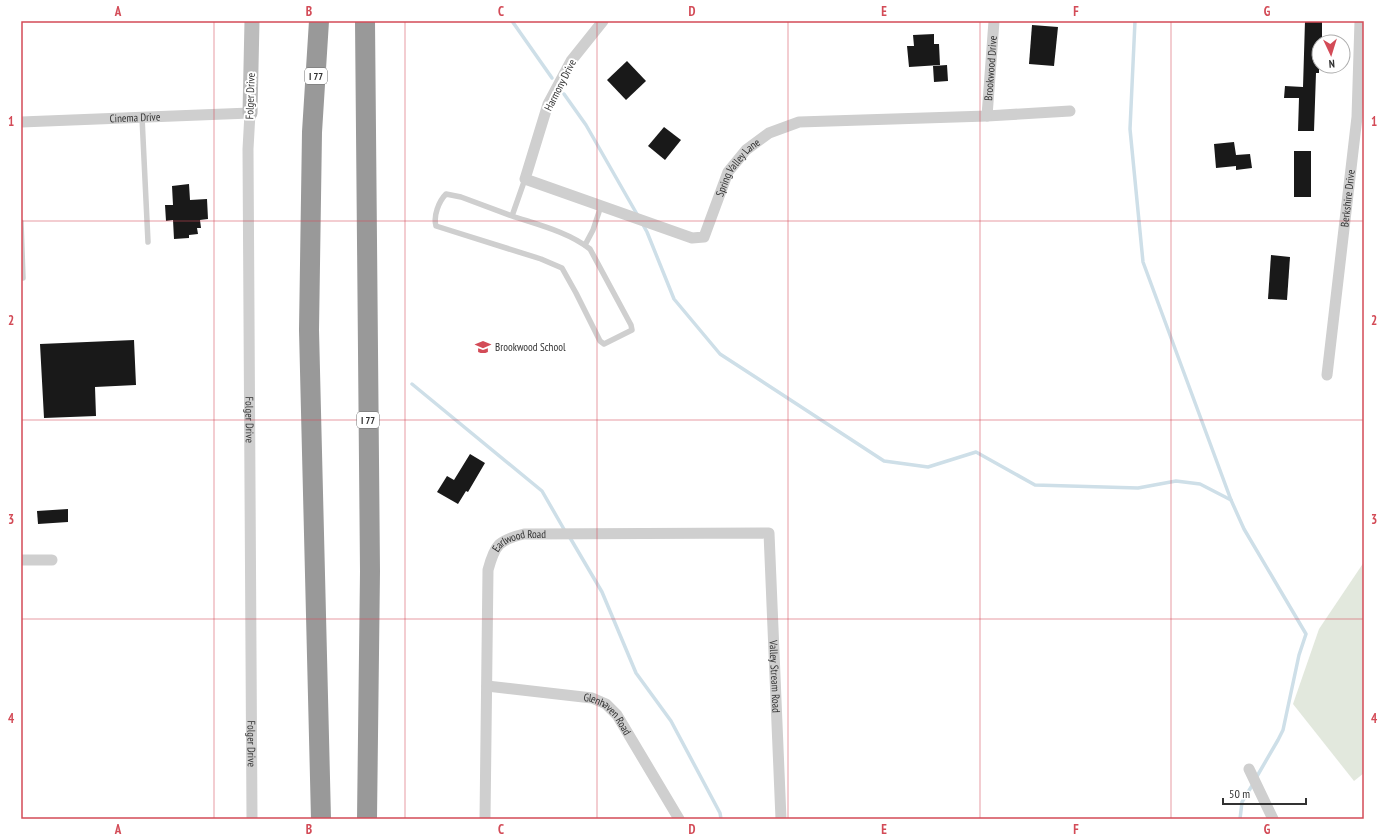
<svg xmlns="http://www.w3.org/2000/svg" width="1385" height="840" font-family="'PT Sans Narrow',sans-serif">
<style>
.green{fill:#e2e8dd}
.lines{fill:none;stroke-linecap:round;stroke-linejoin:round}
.stream{stroke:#cedfe8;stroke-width:3.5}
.building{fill:#191919}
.lane{stroke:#cfcfcf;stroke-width:5.5}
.street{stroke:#cfcfcf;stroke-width:11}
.secondary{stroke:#bcbcbc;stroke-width:15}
.highway{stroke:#999;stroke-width:20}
.grid{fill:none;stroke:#d34b57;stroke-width:1;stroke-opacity:0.55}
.labels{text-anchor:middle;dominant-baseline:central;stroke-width:4;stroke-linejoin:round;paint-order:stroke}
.shield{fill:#fff;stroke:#707070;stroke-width:1}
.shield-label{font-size:10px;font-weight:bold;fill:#323232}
.street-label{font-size:11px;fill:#323232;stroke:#fff}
.poi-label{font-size:11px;fill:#323232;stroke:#fff;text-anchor:start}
.neatline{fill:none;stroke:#d34b57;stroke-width:1.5}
.grid-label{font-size:13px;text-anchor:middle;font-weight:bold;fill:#d34b57}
</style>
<rect width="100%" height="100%" fill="#fff"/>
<!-- green -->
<polygon class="green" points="1364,562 1364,773 1354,781 1293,704 1319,629"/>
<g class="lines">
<!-- stream -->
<g class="stream">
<polyline points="512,21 552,78"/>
<polyline points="1135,21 1130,129 1143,262 1231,500 1244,529 1306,634 1299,655 1283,730 1278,740 1256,778"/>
<polyline points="564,94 586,125 638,216"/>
<polyline points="642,223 647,232 674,299 720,354 884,461 928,467 976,452 1035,485 1138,488 1176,481 1200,484 1231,500"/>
<polyline points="412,384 542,491 565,531"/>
<polyline points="569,536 602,592 636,673 671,721 720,813 721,819"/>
<polyline points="1240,819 1242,802 1253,784"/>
</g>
</g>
<!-- building -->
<g class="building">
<polygon points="1305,21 1322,21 1322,42 1319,42 1319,73 1316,73 1314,131 1298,131 1299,98 1284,98 1285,86 1303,87"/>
<polygon points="1032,25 1058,27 1054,66 1029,64"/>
<polygon points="934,34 934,44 939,44 940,65 909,67 907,46 914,46 913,35"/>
<polygon points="627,61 646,81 626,100 607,80"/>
<polygon points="947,65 948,81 934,82 933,66"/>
<polygon points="664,127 681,140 665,160 648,146"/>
<polygon points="1234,142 1236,155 1250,154 1252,168 1236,170 1236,166 1216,168 1214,144"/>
<rect x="1294" y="151" width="17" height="46"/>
<polygon points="189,184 190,200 207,199 208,219 200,220 201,228 197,228 198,234 189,235 189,238 174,239 173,220 166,221 165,205 173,205 172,186"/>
<polygon points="1271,255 1290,257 1287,300 1268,299"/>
<polygon points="134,340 136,385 95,387 96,416 44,418 40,344"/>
<polygon points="470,454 485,463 468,492 466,491 458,504 437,492 447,476 454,480"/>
<polygon points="68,509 68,522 38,524 37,511"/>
</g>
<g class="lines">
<!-- lane -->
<g class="lane">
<polyline points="142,117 148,242"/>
<path d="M512,216C539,225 568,232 590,249L631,325L632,330L604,344L600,341L576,293L562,268L541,259L436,226C433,216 439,201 446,194L461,197L512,216L525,179"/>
<polyline points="21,222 23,278"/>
<polyline points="585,245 593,230 601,206"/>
</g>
<!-- street -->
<g class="street">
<path id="s1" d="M603,21L571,61L548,104L525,179L692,238L704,237L728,172L746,150L769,133L799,122L987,116L1070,111"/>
<path id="s2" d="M987,116L994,21"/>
<path id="s3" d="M21,122L250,113L248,149L252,819"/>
<path id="s4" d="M1327,375L1357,117L1360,21"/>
<polyline points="21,560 52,560"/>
<path id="s5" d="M487,686L592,698L606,704L617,715L679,819"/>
<polyline points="1249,769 1273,819"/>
<path id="s6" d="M485,819L488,570C495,544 499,540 524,534L769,533L781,819"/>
</g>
<!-- secondary -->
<polyline class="secondary" points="250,113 252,21"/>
<!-- highway -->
<g class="highway">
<polyline points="319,21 312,132 309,330 321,819"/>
<polyline points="365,21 370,571 367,819"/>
</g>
</g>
<!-- grid -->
<path class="grid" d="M214,21V819M405,21V819M597,21V819M788,21V819M980,21V819M1171,21V819M21,221H1364M21,420H1364M21,619H1364"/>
<!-- icons -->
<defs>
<symbol id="school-bare" viewBox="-9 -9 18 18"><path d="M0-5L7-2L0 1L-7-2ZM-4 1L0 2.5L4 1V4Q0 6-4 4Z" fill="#d34b57" stroke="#fff" stroke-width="2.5" paint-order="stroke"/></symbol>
</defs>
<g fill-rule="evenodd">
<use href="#school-bare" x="472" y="336" width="22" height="22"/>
</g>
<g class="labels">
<!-- shield labels -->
<g class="shield">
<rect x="305" y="68" width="22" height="16" rx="3"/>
<rect x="357" y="412" width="22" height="16" rx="3"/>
</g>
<g class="shield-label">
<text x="316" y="76">I 77</text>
<text x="368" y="420">I 77</text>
</g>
<!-- street labels -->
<g class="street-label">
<text stroke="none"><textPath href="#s2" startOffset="48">Brookwood Drive</textPath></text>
<text transform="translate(560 85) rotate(-63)">Harmony Drive</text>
<text transform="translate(250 96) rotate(-88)">Folger Drive</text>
<text stroke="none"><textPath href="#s3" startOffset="114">Cinema Drive</textPath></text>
<text stroke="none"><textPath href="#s1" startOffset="446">Spring Valley Lane</textPath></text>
<text stroke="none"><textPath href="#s4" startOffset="178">Berkshire Drive</textPath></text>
<text stroke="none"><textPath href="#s3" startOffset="536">Folger Drive</textPath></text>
<text stroke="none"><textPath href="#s6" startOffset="298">Earlwood Road</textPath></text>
<text stroke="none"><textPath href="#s6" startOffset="693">Valley Stream Road</textPath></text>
<text stroke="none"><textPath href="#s5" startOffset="128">Glenhaven Road</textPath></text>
<text stroke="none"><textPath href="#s3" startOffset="860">Folger Drive</textPath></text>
</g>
<!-- poi labels -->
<g class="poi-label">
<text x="495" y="347">Brookwood School</text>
</g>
</g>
<!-- border -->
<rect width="1385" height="840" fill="none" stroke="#ffffff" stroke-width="44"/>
<!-- north arrow -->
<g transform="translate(1331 54) rotate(176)"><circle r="19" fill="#ffffff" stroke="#adadad"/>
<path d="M0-3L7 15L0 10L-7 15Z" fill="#d34b57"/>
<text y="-6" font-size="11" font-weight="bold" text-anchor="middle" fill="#323232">N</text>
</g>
<!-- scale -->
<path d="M1223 798v6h83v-6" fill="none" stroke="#323232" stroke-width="2"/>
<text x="1229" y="798" font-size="12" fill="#323232" stroke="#ffffff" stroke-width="3" paint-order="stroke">50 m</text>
<rect x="22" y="22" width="1341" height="796" class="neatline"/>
<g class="grid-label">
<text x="118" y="16">A</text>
<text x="309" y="16">B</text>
<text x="501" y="16">C</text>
<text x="692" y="16">D</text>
<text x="884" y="16">E</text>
<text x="1076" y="16">F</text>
<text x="1267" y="16">G</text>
<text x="11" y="126">1</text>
<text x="1374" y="126">1</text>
<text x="11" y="325">2</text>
<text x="1374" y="325">2</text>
<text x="11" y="524">3</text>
<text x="1374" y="524">3</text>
<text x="11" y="723">4</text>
<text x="1374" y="723">4</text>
<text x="118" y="834">A</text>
<text x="309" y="834">B</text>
<text x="501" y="834">C</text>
<text x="692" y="834">D</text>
<text x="884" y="834">E</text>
<text x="1076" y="834">F</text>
<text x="1267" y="834">G</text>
</g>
</svg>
